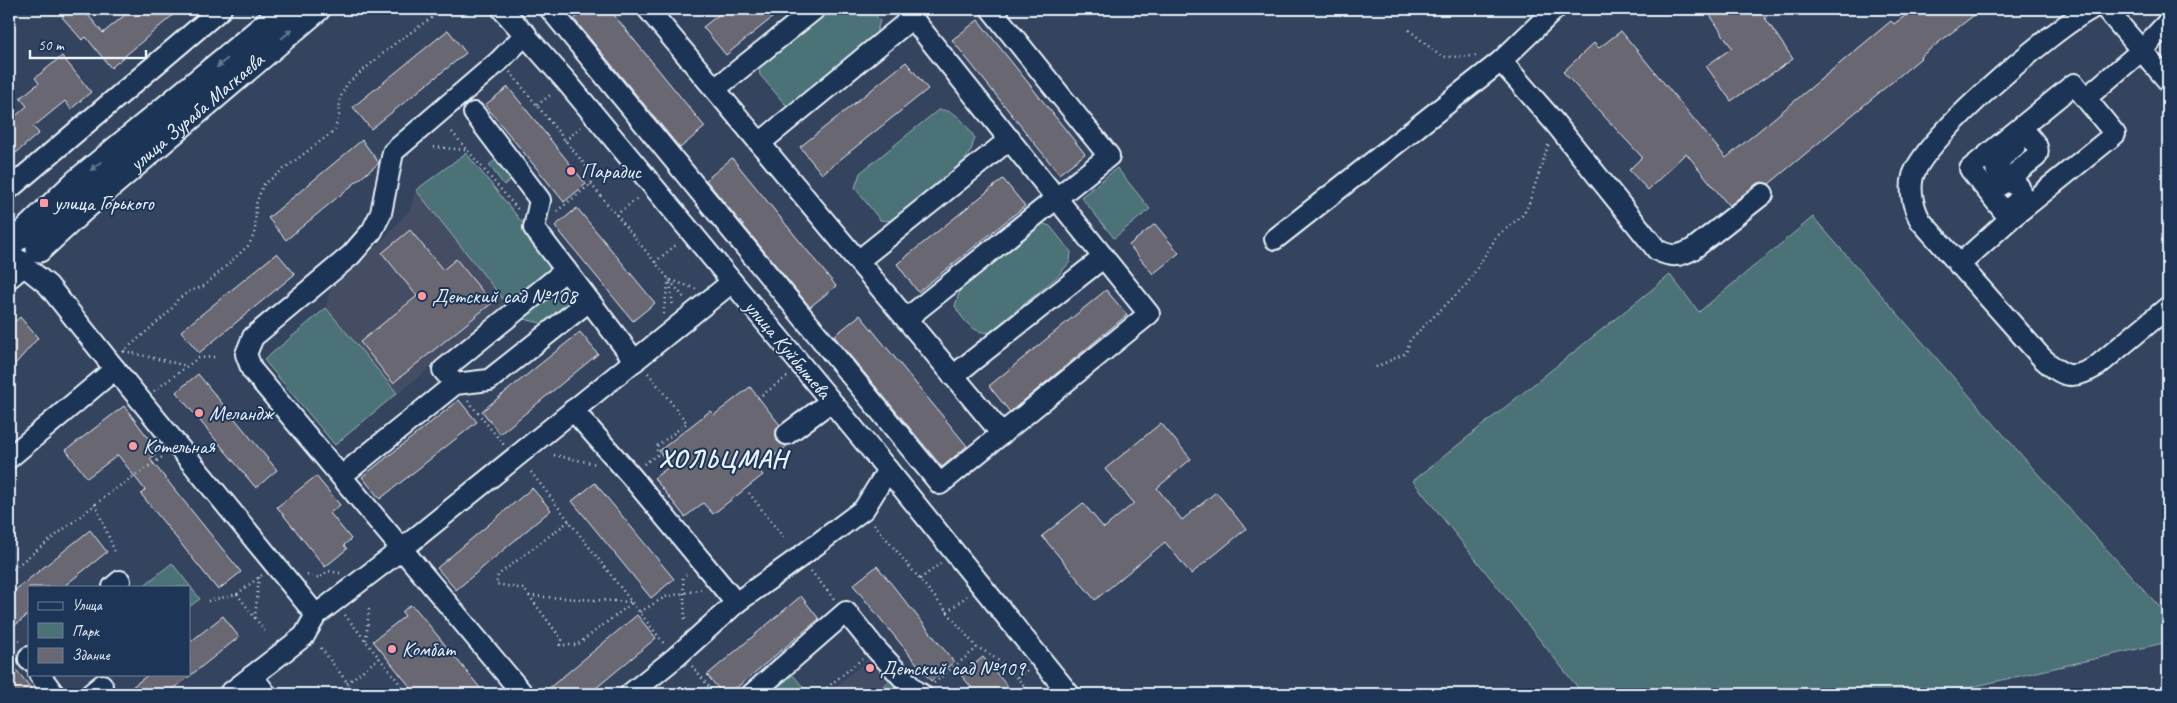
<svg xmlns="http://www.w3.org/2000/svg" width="2177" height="703" font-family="Caveat,sans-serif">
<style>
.built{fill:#444e65}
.green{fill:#4b7276;stroke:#9ab2b7}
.building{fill:#696772;stroke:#e8f1f8}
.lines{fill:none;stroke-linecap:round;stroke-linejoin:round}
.minor-casing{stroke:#e8f1f8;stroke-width:24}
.major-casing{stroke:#e8f1f8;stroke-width:29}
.path{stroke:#e8f1f8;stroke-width:2.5;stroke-dasharray:1 4;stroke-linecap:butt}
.minor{stroke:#1d3557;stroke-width:20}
.major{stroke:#1d3557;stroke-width:25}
.oneway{fill:#64778f}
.poi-dot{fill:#ff9aa2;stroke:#1d3557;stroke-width:2}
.labels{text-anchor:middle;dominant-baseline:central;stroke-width:4;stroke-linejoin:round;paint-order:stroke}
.street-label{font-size:21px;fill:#e8f1f8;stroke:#1d3557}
.poi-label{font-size:21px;fill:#e8f1f8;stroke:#1d3557;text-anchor:start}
.district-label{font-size:26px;font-weight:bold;letter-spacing:1px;fill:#e8f1f8;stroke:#1d3557}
</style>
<rect width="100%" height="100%" fill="#34445f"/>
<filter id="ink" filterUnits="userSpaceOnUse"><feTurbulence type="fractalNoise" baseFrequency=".02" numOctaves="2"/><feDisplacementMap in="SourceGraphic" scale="10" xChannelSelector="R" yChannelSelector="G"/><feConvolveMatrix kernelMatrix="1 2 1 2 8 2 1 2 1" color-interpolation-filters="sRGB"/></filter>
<g filter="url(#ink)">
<!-- built -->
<g class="built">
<polygon points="466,153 556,264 335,445 264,360 326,308 330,289 364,260 410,210 416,190"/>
<polygon points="872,656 903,694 827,694"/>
</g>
<!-- green -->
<g class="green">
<polygon points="826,9 870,9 880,21 876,34 797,100 788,105 785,104 760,75 759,67 765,57"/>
<path d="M938,110C957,109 965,124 975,138L971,150L965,160L892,221L880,220L855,188L860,173Z"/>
<polygon points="466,153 556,264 507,304 416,190"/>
<polygon points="502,155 517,175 504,185 489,165"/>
<polygon points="1117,168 1150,209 1114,238 1081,197"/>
<polygon points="1813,217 2052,490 2168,616 2168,642 1941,694 1583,694 1413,481 1670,275 1699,312"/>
<path d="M1041,223L1050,226L1071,252L1070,262L1057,277L990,332C974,335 962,319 955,306L961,287Z"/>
<polygon points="560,281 575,291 574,300 545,324 515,317"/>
<polygon points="326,308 397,393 335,445 264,360"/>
<polygon points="172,563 200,599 189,607 189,587 142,587"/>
<polygon points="793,675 809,694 769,694"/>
<polygon points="891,680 903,694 873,694"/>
</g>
<!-- building -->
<g class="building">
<polygon points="72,9 83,9 103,33 132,9 180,9 111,68 86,37 82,40 62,17"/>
<polygon points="587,9 609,9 705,127 680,148 574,19"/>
<polygon points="726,9 783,9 726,55 703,27"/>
<polygon points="1706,9 1759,9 1793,59 1731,101 1706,66 1732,48"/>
<polygon points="1914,9 1982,9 1920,57 1921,58 1769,184 1762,182 1756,184 1729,206 1686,153 1648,190 1629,170 1642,157 1563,72 1594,43 1599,48 1621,31 1726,158 1891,21 1894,24"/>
<polygon points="978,20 1085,154 1059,174 952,40"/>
<polygon points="448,30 466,53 371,129 353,107"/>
<polygon points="62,56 91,92 71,109 65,101 33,127 39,133 16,153 9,145 9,122 27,106 20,98 39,83 35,78"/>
<polygon points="906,62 928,89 822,174 800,147"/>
<polygon points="508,87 586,184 564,202 485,105"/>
<polygon points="362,140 379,163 286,240 268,218"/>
<polygon points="732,158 836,286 810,307 706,180"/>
<polygon points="1003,179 1025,206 918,292 897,264"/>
<polygon points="577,208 655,303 633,321 555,226"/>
<polygon points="1155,224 1179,253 1153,274 1129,245"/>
<polygon points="410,230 443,270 456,259 492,303 393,383 360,342 417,296 382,253"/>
<polygon points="277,253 295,274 199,353 181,331"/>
<polygon points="1106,290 1127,315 1010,412 989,386"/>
<polygon points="860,315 967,446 942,467 834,336"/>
<polygon points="20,317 38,338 9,371 9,327"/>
<polygon points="580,332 598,354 500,434 482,411"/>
<polygon points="198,374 277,470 256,488 176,392"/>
<polygon points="750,387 780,425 776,430 777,441 787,446 758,469 763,475 713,514 703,503 685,517 654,478 670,466 659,451 710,411 714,415"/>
<polygon points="459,400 477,422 380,499 362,477"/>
<polygon points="124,406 159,452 150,459 241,572 218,590 141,494 145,490 118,455 87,478 66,450"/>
<polygon points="1161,423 1191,459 1157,488 1182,520 1216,492 1246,529 1191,574 1165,542 1095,600 1042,536 1083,503 1104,528 1134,503 1105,469"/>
<polygon points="316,476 340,505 330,513 351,539 344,545 347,549 325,567 277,507"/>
<polygon points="595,483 674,579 651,598 572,501"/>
<polygon points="532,488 551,510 456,590 437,568"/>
<polygon points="90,530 107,552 63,587 29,587 29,614 9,630 9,595"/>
<polygon points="877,566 954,662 931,681 853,585"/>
<polygon points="801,596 819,619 729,694 723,694 707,675"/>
<polygon points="410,605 416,609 485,694 416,694 373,641 405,616 402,612"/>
<polygon points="637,615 656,638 589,694 542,694"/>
<polygon points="223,616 239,637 167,694 123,694 149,674 189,674 189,643"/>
<polygon points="983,657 1014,694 977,694 961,675"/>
<polygon points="9,661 36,694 9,694"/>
</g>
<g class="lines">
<defs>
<g id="minor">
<polyline points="502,9 566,81 888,470 1069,694"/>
<polyline points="550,9 940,484 1149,314 905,9"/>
<polyline points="648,9 1002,434"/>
<path d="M2091,9C2053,29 1925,137 1913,176C1909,192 1913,206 1920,220L2042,358C2063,377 2072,381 2097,366L2168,307"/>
<polyline points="2106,9 2168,81"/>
<path d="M1501,61L1555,123L1657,250C1671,257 1679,257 1693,249L1763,194"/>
<polyline points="715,89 815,9"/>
<polyline points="2086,98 2142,50 2168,22"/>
<polyline points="474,113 540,200 534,228 635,361"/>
<polyline points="760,143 912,18"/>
<path d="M1999,186L2036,157C2041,148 2034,142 2028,135"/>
<polyline points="9,189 221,9"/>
<polyline points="2005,212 2017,202 2021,195 2019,187 1999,177 1996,169 2002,157 2015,146"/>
<polyline points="1275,239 1501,61 1555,9"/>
<polyline points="12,254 22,264 48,285 115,369 316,615"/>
<polyline points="858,261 1010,139"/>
<polyline points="1959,265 2010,219 2115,134 2074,84 1970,169 2010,219"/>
<polyline points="906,319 1109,156 991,9"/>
<polyline points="953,376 1104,257"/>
<polyline points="455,384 443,370 566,270"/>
<polyline points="573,410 631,476 736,603"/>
<polyline points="787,434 822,408"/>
<polyline points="9,458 115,369"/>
<polyline points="350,469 455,384 489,380 589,301"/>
<polyline points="113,587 120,581"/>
<polyline points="29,657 29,660"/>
<polyline points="39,674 54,694"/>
<polyline points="252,676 266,694"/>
<polyline points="91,694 102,685"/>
<polyline points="229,694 304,636 316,615 402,549 732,282"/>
<polyline points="523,694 252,370 246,354 253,337 351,255 372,231 381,213 393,152 499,61 526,34"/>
<polyline points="630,694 676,657 736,603 800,557 864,509 888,470"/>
<polyline points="752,694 846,612 875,648 917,693 921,694"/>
</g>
<g id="major">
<polyline points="9,244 24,233 76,183 286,9"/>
<path id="s1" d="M39,249L80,211L317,9"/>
<polyline points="9,275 22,264"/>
</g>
</defs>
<!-- minor casing -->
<use href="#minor" class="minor-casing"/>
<!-- major casing -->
<use href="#major" class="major-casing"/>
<!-- path -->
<g class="path">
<polyline points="1409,30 1439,55 1446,57 1477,56"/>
<polyline points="510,72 594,176 591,184 557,211"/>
<polyline points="537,105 553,93"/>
<polyline points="452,132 520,212"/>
<polyline points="565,141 581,127"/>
<polyline points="434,147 466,150"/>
<polyline points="591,184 685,299"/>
<polyline points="616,215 639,197"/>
<polyline points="655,262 677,244"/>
<polyline points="671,280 696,289"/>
<polyline points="670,283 673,307"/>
<polyline points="663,314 669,279"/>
<polyline points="124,351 187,366"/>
<polyline points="123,352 170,311 178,299 190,291 204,286 249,245 255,232 256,204 263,185 334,131 339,117 340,98 347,84 393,45 444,9"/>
<polyline points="1376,367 1406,353 1410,340 1467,284 1497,236 1523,215 1528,206 1549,143"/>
<polyline points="154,391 198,358 215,357"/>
<polyline points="758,398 788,376"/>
<polyline points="468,401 504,445"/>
<polyline points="554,455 596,464"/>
<polyline points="644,464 657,455 657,446 687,423 648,373"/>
<polyline points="531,472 665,645"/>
<polyline points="749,493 783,537"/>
<polyline points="95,504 115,552"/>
<polyline points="569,521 498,575 496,584 524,589 562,640 560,645 577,645 632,603"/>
<path d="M874,524L977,648C993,652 1021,681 1031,694"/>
<polyline points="811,571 834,599"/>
<polyline points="9,572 115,489 164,456"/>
<polyline points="307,575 319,578 328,571 340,573"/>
<polyline points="920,579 941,563"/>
<polyline points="237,594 267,634"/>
<polyline points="529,596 631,602"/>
<polyline points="208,601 237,594 262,575"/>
<polyline points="640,612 665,597 703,589"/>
<polyline points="947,612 967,596"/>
<polyline points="345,615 408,694"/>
<polyline points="255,618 259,577"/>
<polyline points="685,619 683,578 688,572"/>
<polyline points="9,640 22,641"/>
<polyline points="366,640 369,609"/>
<polyline points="321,648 356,694"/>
<polyline points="692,666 715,694"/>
<polyline points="1018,677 1028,670"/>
<polyline points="347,683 379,658"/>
<polyline points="934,683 977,648"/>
<polyline points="819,694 862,659"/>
</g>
<!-- minor -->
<use href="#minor" class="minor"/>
<!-- major -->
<use href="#major" class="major"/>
</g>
<!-- one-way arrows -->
<defs><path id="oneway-solid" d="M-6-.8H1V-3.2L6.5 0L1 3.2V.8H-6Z" transform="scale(1.25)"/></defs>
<g class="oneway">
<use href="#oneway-solid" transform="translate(287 34) rotate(-40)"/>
<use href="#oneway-solid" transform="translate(222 63) rotate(140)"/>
<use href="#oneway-solid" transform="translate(96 166) rotate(141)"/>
</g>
</g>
<!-- markers -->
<g class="poi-dot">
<circle cx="571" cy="171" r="5"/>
<rect x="39" y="198" width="10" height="10" rx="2.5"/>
<circle cx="422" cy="296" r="5"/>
<circle cx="199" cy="413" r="5"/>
<circle cx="133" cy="446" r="5"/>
<circle cx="392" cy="649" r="5"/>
<circle cx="870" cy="668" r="5"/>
</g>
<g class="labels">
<!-- street labels -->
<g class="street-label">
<text stroke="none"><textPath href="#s1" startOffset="209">улица Зураба Магкаева</textPath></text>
<text transform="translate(788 349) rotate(50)">улица Куйбышева</text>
</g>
<!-- poi labels -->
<g class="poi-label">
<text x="581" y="171">Парадис</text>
<text x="54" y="203">улица Горького</text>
<text x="432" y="296">Детский сад №108</text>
<text x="209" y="413">Меландж</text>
<text x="143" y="446">Котельная</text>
<text x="402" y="649">Комбат</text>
<text x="880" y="668">Детский сад №109</text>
</g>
<!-- district labels -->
<g class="district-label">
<text x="723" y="458">ХОЛЬЦМАН</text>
</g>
</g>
<!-- margin -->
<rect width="2177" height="703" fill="none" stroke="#1d3557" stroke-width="30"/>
<rect x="15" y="15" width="2147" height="673" fill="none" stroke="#e8f1f8" stroke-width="2" filter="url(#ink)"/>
<!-- legend -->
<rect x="28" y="586" width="162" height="90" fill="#1d3557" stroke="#6e8097"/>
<rect x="38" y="602" width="25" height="8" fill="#1d3557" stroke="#6e8097"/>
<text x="72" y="610" font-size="15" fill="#e8f1f8">Улица</text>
<rect x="38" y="623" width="25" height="15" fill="#4b7276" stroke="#6e8097"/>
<text x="72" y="636" font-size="15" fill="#e8f1f8">Парк</text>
<rect x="38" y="648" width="25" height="15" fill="#696772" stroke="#6e8097"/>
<text x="72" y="660" font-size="15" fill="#e8f1f8">Здание</text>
<!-- scale -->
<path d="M30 50v8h116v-8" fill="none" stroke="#e8f1f8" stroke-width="2.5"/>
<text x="38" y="50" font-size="15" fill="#e8f1f8" stroke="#1d3557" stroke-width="4" paint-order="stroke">50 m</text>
</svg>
